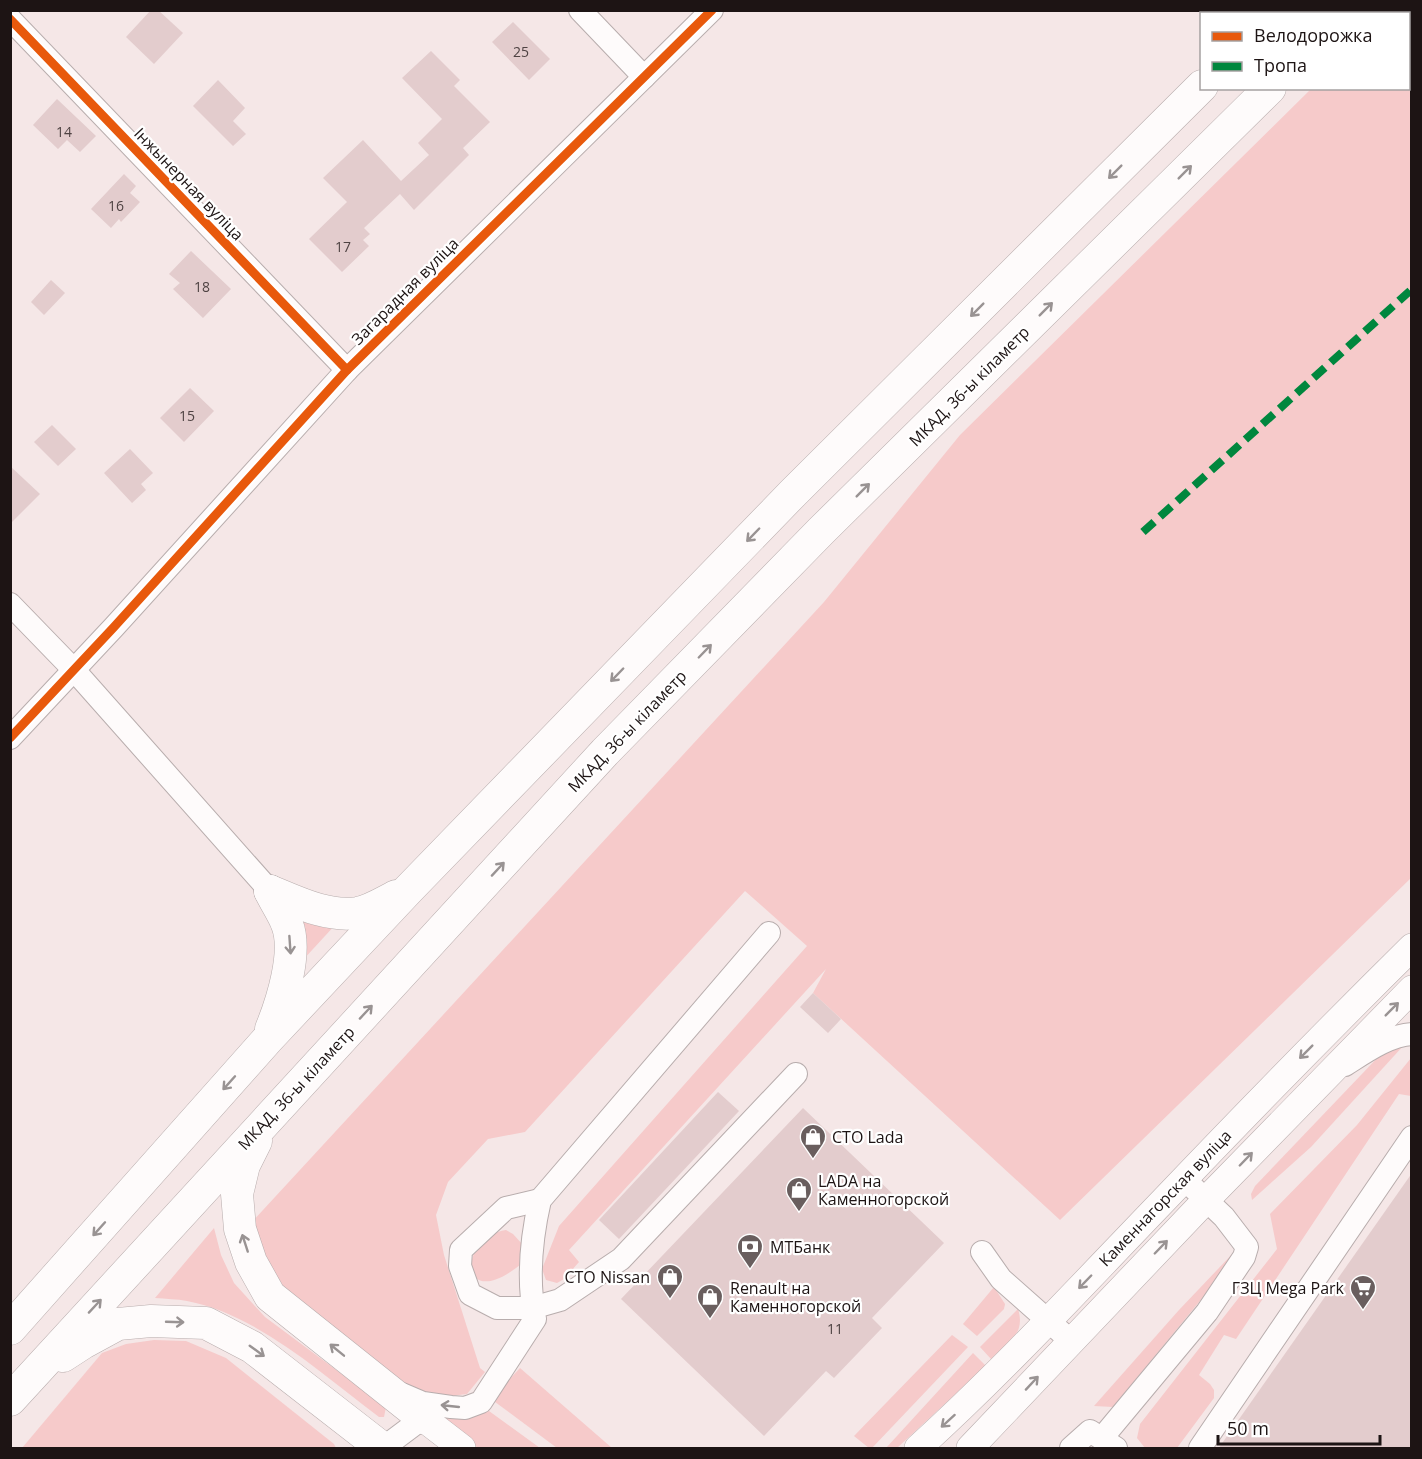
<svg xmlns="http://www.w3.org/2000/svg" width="1422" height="1459" font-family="'Open Sans',sans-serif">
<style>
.green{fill:#f6caca}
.building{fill:#e3cccd}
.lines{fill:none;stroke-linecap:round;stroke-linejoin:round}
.minor-casing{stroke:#b8adad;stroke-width:24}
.major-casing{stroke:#b8adad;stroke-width:28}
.highway-casing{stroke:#b8adad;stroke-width:33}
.minor{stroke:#fefbfb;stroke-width:22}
.major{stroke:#fefbfb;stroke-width:27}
.highway{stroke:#fefbfb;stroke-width:32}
.quiet{stroke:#00873e;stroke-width:8;stroke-dasharray:15 8;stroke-linecap:butt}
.cycleway-casing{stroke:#fff;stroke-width:13}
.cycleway{stroke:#e8590c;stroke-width:9}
.oneway{stroke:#999393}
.labels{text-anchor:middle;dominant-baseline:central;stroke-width:4.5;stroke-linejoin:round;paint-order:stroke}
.number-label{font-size:14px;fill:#4e4242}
.street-label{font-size:16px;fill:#1d1414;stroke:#fff}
.poi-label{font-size:16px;fill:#1d1414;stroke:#fff;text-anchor:start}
</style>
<rect width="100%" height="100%" fill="#f5e7e7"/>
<!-- green -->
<g class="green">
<polygon points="1389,11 1411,11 1411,878 1060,1220 813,993 826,969 569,1250 579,1262 564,1279 557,1283 546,1280 542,1269 559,1226 807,946 745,891 525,1132 488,1139 448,1182 436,1215 444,1255 480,1368 485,1372 467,1394 443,1397 407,1393 282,1298 252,1222 824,602 960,435 1311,89 1408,88 1408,14 1386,13"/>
<polygon points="294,915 336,924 302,961"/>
<polygon points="1404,1045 1311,1147 1252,1200 1251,1194 1255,1186 1382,1053"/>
<polygon points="1411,1058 1411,1096 1399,1094 1236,1339 1224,1335 1199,1375 1210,1384 1214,1390 1214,1398 1177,1448 1145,1448 1137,1438 1140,1424 1277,1249 1270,1214 1357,1125"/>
<path d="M214,1228L221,1255L234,1283L265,1317L386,1407L384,1417H379C323,1375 257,1314 187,1301C177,1299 166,1299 155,1298Z"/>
<path d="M506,1230L513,1234L524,1246L520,1265C458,1314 457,1238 506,1230Z"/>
<polygon points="1237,1249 1231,1263 1113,1407 1094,1406 1179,1310"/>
<polygon points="994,1287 1005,1304 1004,1309 977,1336 963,1324"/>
<path d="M1018,1309C1026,1334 1008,1343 991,1359L980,1347Z"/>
<polygon points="952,1335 968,1347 872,1448 869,1448 854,1436"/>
<polygon points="154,1340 186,1341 226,1358 334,1444 336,1448 22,1448 102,1353 126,1344"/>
<polygon points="973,1353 986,1366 897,1448 886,1448"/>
<polygon points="520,1368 612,1448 557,1448 491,1399"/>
<polygon points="489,1411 540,1448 478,1448 432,1414 476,1415"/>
</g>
<!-- building -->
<g class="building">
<polygon points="151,10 158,10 183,33 154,64 126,37"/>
<polygon points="513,22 550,59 529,80 492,42"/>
<polygon points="431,51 460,80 454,86 490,122 463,148 469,155 414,210 400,194 364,228 370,234 363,240 369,246 342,272 309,239 347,202 323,178 363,140 401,181 429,155 418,143 442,119 402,78"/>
<polygon points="218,80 245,108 233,121 246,134 233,146 193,106"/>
<polygon points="57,99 96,136 80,152 67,140 58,149 33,125"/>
<polygon points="124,174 136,186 130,193 140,202 121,222 119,219 111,228 91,209"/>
<polygon points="191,251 231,289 203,318 173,289 180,283 169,274"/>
<polygon points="51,280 65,293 44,315 31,302"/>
<polygon points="190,388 214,411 184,442 160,418"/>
<polygon points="52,425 76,449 58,466 34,442"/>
<polygon points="130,449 153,473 141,484 146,490 132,503 104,473"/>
<polygon points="10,466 40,494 10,524"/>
<polygon points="813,993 841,1019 828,1033 800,1007"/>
<polygon points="718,1092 739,1111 619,1239 599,1220"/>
<polygon points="803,1108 944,1243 872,1318 882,1328 834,1378 826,1371 764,1436 621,1299"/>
<polygon points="1412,1173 1412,1449 1218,1449"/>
</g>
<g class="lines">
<defs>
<g id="minor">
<polyline points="580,10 644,77"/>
<polyline points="10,19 347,370"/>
<polyline points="10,604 74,670 270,891"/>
<polyline points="10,738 114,627 347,370 712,10"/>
<path d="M1345,1065C1364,1053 1389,1035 1412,1034"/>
<polyline points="540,1200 506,1208 461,1250 460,1266 470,1294 497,1308 532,1308 560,1300 621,1259 796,1074"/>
<polyline points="982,1252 1001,1279 1071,1341"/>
<path d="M402,1394L423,1403L451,1407L465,1408L481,1402L535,1319C527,1279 531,1239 540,1200L769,933"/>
<polyline points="1102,1438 1207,1312 1244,1257 1247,1247 1224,1217 1184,1179"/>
<polyline points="383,1448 423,1418"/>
<polyline points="1071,1448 1090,1431 1116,1448"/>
<polyline points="1200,1448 1412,1137"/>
</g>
<g id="major">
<polyline points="423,1418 462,1448"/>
<path d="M918,1448C1004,1370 1083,1284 1164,1200C1245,1115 1328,1030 1412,947"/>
<polyline points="970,1448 1205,1201 1412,989"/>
</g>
<g id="highway">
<polyline points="1276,14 1279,10"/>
<polyline points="1346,14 1349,10"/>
<path d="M270,891C275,902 283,913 287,924C298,952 282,1002 271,1029"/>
<path d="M270,891C297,902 326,917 357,913C370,911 384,902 396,896"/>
<polyline points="256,1141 244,1165 237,1194 240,1229 251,1262 270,1296 423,1418"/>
<polyline points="10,1329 267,1040 408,890 793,493 1202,86"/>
<polyline points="63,1356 83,1343 118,1324 151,1321 206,1323 252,1347 382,1448"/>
<polyline points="10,1400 605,752 821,531 1270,88"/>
</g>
</defs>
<!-- minor casing -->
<use href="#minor" class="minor-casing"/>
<!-- major casing -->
<use href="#major" class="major-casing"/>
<!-- highway casing -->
<use href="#highway" class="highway-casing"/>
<!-- minor -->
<use href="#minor" class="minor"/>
<!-- major -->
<use href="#major" class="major"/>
<!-- highway -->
<use href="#highway" class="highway"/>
<!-- quiet -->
<polyline class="quiet" points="1143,532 1412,289"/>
<defs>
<g id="cycleway">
<polyline points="10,19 347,370"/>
<polyline points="10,738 114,627 347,370 712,10"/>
</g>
</defs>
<!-- cycleway casing -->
<use href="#cycleway" class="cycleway-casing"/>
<!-- cycleway -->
<use href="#cycleway" class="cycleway"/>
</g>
<!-- one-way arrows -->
<defs><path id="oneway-shaft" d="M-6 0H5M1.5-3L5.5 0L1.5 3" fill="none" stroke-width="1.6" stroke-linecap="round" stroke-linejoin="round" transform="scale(1.5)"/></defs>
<g class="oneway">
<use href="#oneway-shaft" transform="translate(1115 172) rotate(135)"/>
<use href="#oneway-shaft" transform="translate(1185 172) rotate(-45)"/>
<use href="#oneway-shaft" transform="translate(1046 309) rotate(-45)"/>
<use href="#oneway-shaft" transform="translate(977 310) rotate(135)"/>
<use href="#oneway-shaft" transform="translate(863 490) rotate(-45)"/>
<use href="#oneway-shaft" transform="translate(753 535) rotate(134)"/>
<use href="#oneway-shaft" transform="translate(705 651) rotate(-46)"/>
<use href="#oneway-shaft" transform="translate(617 675) rotate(134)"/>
<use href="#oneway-shaft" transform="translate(498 869) rotate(-47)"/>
<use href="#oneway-shaft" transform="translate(290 945) rotate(86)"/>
<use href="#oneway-shaft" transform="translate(1392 1009) rotate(-45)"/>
<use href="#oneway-shaft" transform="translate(366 1012) rotate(-47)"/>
<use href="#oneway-shaft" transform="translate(1306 1052) rotate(135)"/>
<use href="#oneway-shaft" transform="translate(229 1083) rotate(132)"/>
<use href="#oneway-shaft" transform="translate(1246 1159) rotate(-46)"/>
<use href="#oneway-shaft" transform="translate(99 1229) rotate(132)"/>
<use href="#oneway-shaft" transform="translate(245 1243) rotate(-108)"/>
<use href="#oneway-shaft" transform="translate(1161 1247) rotate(-46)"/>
<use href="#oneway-shaft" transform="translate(1085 1282) rotate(134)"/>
<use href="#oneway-shaft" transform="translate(95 1306) rotate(-47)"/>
<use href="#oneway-shaft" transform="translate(175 1322) rotate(2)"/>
<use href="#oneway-shaft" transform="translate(337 1350) rotate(-141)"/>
<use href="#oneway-shaft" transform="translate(257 1351) rotate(36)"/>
<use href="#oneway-shaft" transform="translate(1032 1383) rotate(-47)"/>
<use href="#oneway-shaft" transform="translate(450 1406) rotate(-174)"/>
<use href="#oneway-shaft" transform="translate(948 1421) rotate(138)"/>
</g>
<!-- icons -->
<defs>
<symbol id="shop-pin" viewBox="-11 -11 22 30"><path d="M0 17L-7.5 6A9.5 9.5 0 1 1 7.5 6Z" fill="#695e5e" stroke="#fff"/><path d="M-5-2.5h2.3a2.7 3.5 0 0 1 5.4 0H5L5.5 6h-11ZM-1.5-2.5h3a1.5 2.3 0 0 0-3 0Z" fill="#fff"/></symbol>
<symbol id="bank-pin" viewBox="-11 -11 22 30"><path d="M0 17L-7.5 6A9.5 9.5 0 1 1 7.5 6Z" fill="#695e5e" stroke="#fff"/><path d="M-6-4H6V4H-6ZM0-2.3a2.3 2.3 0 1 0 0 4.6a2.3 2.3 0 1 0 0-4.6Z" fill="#fff"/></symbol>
<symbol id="supermarket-pin" viewBox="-11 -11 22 30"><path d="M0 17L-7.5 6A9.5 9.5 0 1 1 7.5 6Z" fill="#695e5e" stroke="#fff"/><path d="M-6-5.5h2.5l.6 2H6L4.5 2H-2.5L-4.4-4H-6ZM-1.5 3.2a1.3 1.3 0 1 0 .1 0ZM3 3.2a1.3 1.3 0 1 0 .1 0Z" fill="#fff"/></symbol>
</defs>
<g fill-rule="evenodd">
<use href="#shop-pin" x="798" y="1122" width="30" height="40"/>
<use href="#shop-pin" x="784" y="1175" width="30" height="40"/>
<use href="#bank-pin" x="735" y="1232" width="30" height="40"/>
<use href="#shop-pin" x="655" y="1262" width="30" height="40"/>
<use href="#supermarket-pin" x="1348" y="1273" width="30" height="40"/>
<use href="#shop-pin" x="695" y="1282" width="30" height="40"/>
</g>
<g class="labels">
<!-- number labels -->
<g class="number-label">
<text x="521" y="51">25</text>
<text x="64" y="131">14</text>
<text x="116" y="205">16</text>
<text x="343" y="246">17</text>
<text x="202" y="286">18</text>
<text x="187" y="415">15</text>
<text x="835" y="1328">11</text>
</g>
<!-- street labels -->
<g class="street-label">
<text transform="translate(189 184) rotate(46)">Інжынерная вуліца</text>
<text transform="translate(405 291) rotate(-45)">Загарадная вуліца</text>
<text transform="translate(969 386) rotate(-45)">МКАД, 36-ы кіламетр</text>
<text transform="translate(627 731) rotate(-46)">МКАД, 36-ы кіламетр</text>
<text transform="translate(296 1088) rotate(-47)">МКАД, 36-ы кіламетр</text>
<text transform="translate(1165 1198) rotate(-46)">Каменнагорская вуліца</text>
</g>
<!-- poi labels -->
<g class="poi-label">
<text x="832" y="1137">СТО Lada</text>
<text x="818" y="1181">LADA на<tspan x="818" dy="18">Каменногорской</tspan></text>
<text x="770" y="1247">МТБанк</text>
<text x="650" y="1277" text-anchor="end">СТО Nissan</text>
<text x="730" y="1288">Renault на<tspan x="730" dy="18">Каменногорской</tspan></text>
<text x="1344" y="1288" text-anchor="end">ГЗЦ Mega Park</text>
</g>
</g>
<!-- border -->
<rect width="1422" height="1459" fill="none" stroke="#1d1414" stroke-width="24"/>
<!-- legend -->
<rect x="1200" y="12" width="210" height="78" fill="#ffffff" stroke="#a5a1a1" stroke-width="1.5"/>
<rect x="1212" y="32" width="30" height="9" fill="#e8590c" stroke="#a5a1a1" stroke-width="1.5"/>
<text x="1254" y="42" font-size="18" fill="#1d1414">Велодорожка</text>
<rect x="1212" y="62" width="30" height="9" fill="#00873e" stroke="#a5a1a1" stroke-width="1.5"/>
<text x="1254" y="72" font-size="18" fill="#1d1414">Тропа</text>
<!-- scale -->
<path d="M1218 1435v9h162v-9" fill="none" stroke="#1d1414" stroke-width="3"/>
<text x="1227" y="1435" font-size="18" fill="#1d1414" stroke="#ffffff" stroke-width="4.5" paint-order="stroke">50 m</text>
</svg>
